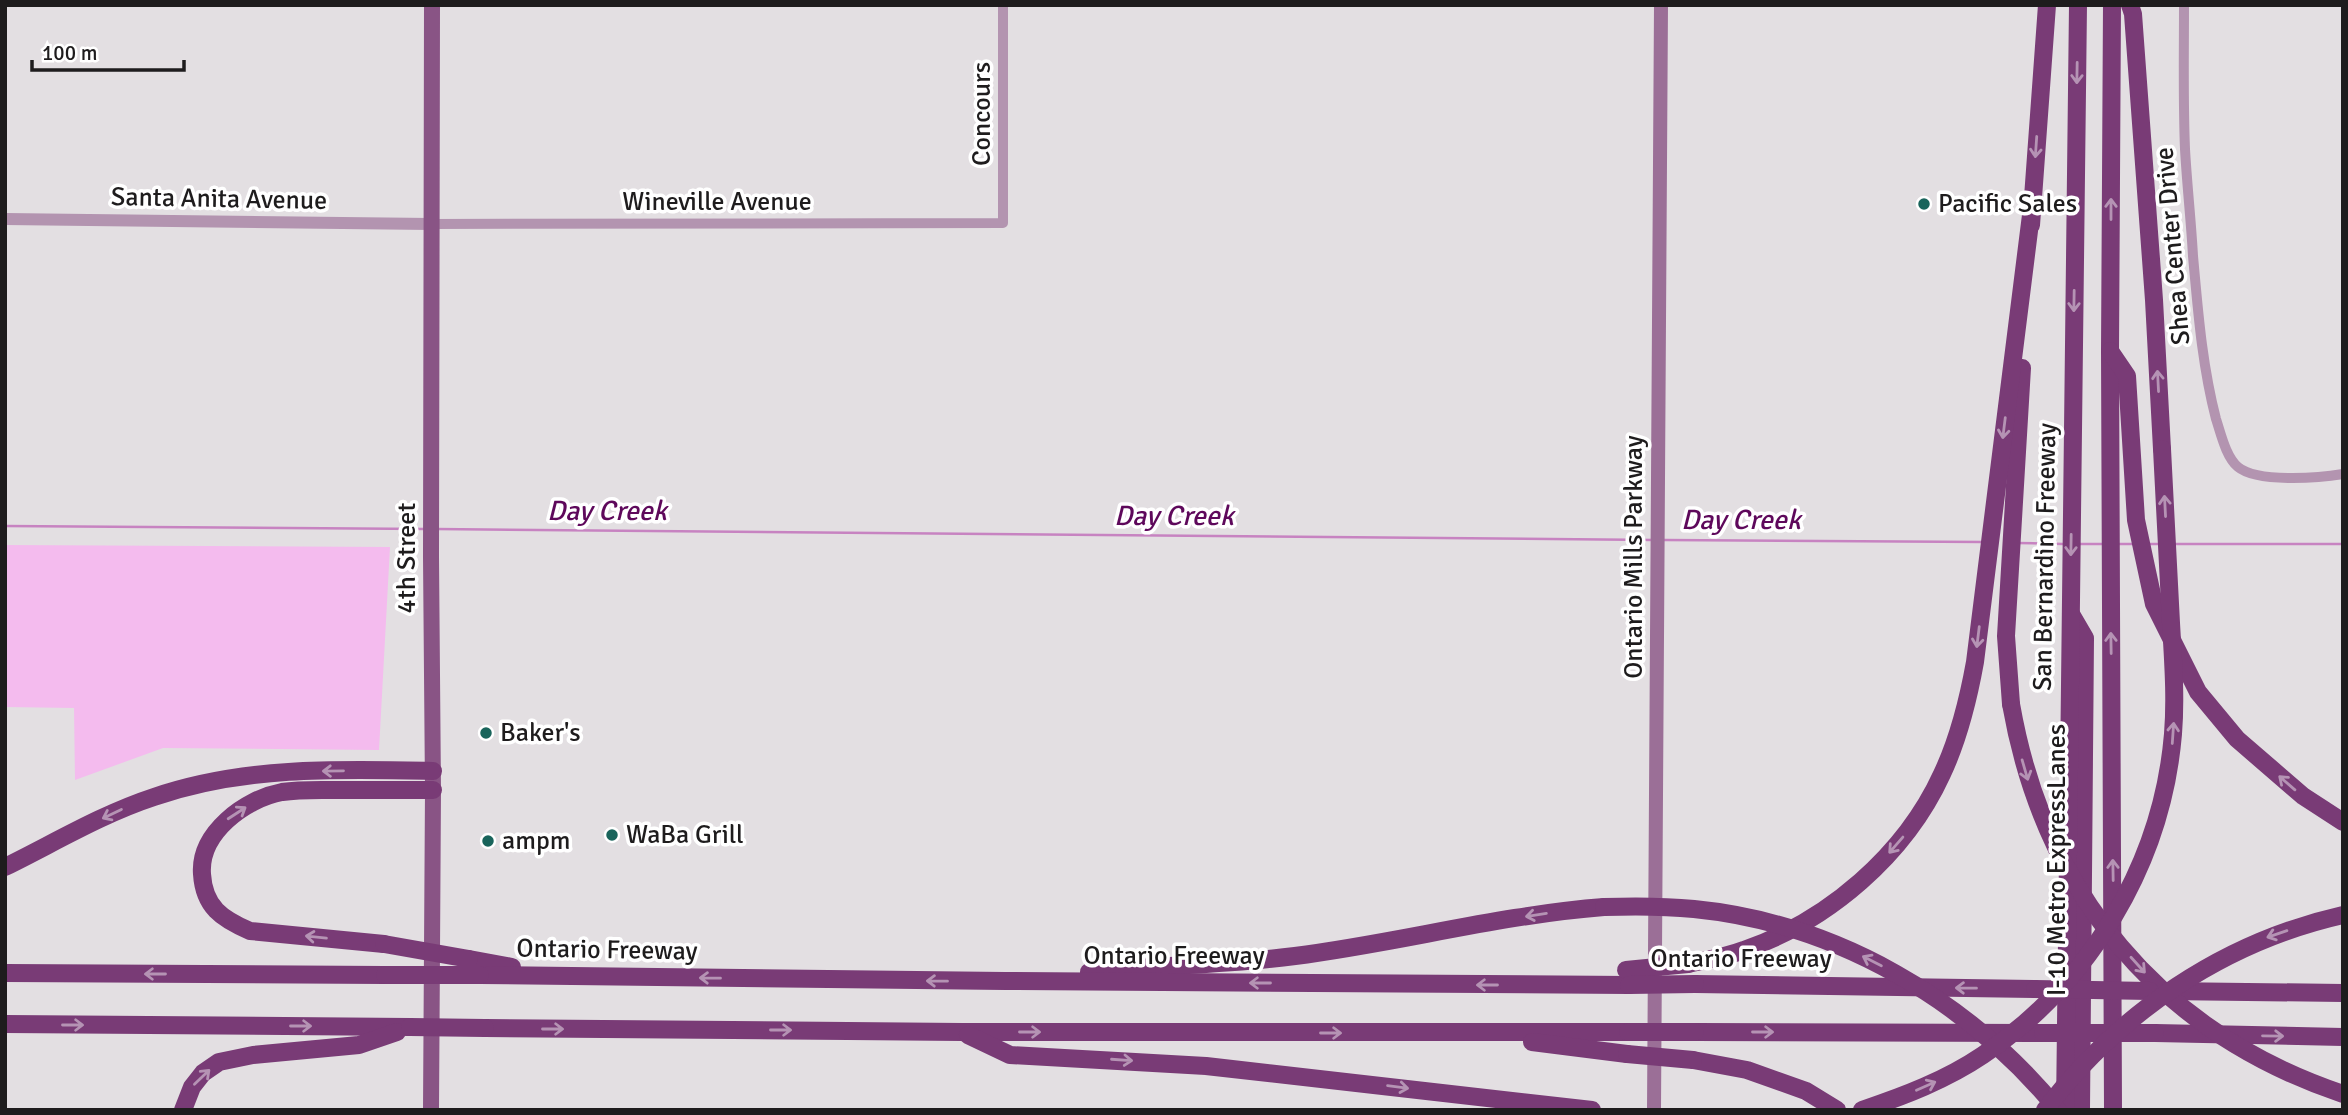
<svg xmlns="http://www.w3.org/2000/svg" width="2348" height="1115" font-family="Signika,sans-serif">
<style>
.green{fill:#f4bbee}
.lines{fill:none;stroke-linecap:round;stroke-linejoin:round}
.stream{stroke:#c783c1;stroke-width:2.5}
.minor{stroke:#b394b0;stroke-width:10}
.tertiary{stroke:#b394b0;stroke-width:12}
.secondary{stroke:#9b6f97;stroke-width:14}
.primary{stroke:#895485;stroke-width:16}
.motorway{stroke:#793b76;stroke-width:18}
.motorway-bridge{stroke:#793b76;stroke-width:18}
.oneway{stroke:#b593b4}
.poi-dot{fill:#19645b;stroke:#fff;stroke-width:2.5}
.labels{text-anchor:middle;dominant-baseline:central;stroke-width:7;stroke-linejoin:round;paint-order:stroke}
.street-label{font-size:26px;fill:#1e1c1d;stroke:#fff}
.poi-label{font-size:26px;fill:#1e1c1d;stroke:#fff;text-anchor:start}
.water-label{font-size:28px;font-style:italic;fill:#5e085b;stroke:#fff}
</style>
<rect width="100%" height="100%" fill="#e3dfe2"/>
<!-- green -->
<polygon class="green" points="5,545 390,547 379,750 163,748 75,780 74,708 5,707"/>
<g class="lines">
<!-- stream -->
<g class="stream">
<polyline points="5,526 425,529"/>
<polyline points="436,529 1654,540"/>
<polyline points="1664,540 1983,542"/>
<polyline points="2017,543 2063,544"/>
<polyline points="2077,544 2105,544"/>
<polyline points="2119,544 2133,544"/>
<polyline points="2147,544 2161,544"/>
<polyline points="2175,544 2343,544"/>
</g>
<!-- minor -->
<g class="minor">
<path d="M2184,5C2184,53 2183,101 2185,149C2187,185 2191,220 2193,256C2198,311 2202,365 2216,419C2221,434 2226,457 2238,467C2257,483 2319,478 2343,474"/>
<polyline points="431,224 1003,223 1003,5"/>
</g>
<!-- tertiary -->
<polyline class="tertiary" points="5,219 431,224"/>
<!-- secondary -->
<polyline class="secondary" points="1654,1110 1661,5"/>
<!-- primary -->
<polyline class="primary" points="431,1110 433,790 431,557 432,5"/>
<!-- motorway -->
<g class="motorway">
<polyline points="2112,5 2110,351 2113,1110"/>
<polyline points="2130,5 2133,14 2154,300 2162,449"/>
<polyline points="2031,225 2047,5"/>
<polyline points="2110,351 2127,376 2136,520 2154,604 2198,692 2237,739 2303,796 2343,822"/>
<polyline points="2071,614 2085,638 2081,1110"/>
<polyline points="2011,704 2006,636 2022,368"/>
<path d="M5,867C54,843 102,814 154,797C244,766 340,769 433,771"/>
<path d="M384,944L250,931C222,919 204,907 202,874C199,833 245,799 282,792C301,789 322,790 341,790C372,790 402,790 433,790"/>
<polyline points="469,959 512,967"/>
<path d="M1688,964C1706,960 1726,957 1744,950C1828,921 1905,855 1942,774C1959,738 1968,701 1975,662L2031,215"/>
<path d="M1089,972C1157,965 1227,965 1295,956C1398,943 1500,915 1604,907"/>
<polyline points="5,973 385,975"/>
<polyline points="480,975 1005,981 1629,985"/>
<polyline points="1695,984 2035,989"/>
<polyline points="2164,991 2343,993"/>
<polyline points="5,1024 410,1027"/>
<polyline points="485,1028 962,1032 1628,1032"/>
<polyline points="1695,1032 2043,1033"/>
<polyline points="2155,1033 2343,1037"/>
<polyline points="968,1035 1010,1055 1206,1066 1592,1110"/>
<polyline points="1532,1042 1627,1054"/>
<polyline points="1693,1060 1747,1070 1806,1091 1837,1110"/>
<polyline points="183,1110 192,1087 203,1073 219,1062 253,1055 359,1045 397,1032"/>
<polyline points="2065,1110 2078,5"/>
</g>
<!-- motorway-bridge -->
<g class="motorway-bridge">
<path d="M2011,704C2044,893 2159,1032 2343,1094"/>
<path d="M1604,907C1634,906 1664,906 1694,909C1836,923 1968,1000 2058,1110"/>
<polyline points="384,944 469,959"/>
<polyline points="1626,970 1688,964"/>
<polyline points="385,975 480,975"/>
<polyline points="1629,985 1695,984"/>
<polyline points="2035,989 2150,991"/>
<polyline points="410,1027 485,1028"/>
<polyline points="1628,1032 1695,1032"/>
<polyline points="2043,1033 2155,1033"/>
<polyline points="1627,1054 1693,1060"/>
<path d="M1862,1110C1904,1096 1946,1080 1983,1055C2090,983 2162,864 2173,734C2176,697 2173,660 2171,623C2168,565 2165,507 2162,449"/>
<path d="M2045,1110C2119,1013 2223,942 2343,915"/>
</g>
</g>
<!-- one-way arrows -->
<defs><path id="oneway-shaft" d="M-6 0H5M1.5-3L5.5 0L1.5 3" fill="none" stroke-width="1.6" stroke-linecap="round" stroke-linejoin="round" transform="scale(1.75)"/></defs>
<g class="oneway">
<use href="#oneway-shaft" transform="translate(2077 73) rotate(91)"/>
<use href="#oneway-shaft" transform="translate(2036 147) rotate(94)"/>
<use href="#oneway-shaft" transform="translate(2111 209) rotate(-90)"/>
<use href="#oneway-shaft" transform="translate(2074 301) rotate(91)"/>
<use href="#oneway-shaft" transform="translate(2158 381) rotate(-93)"/>
<use href="#oneway-shaft" transform="translate(2004 428) rotate(97)"/>
<use href="#oneway-shaft" transform="translate(2165 506) rotate(-93)"/>
<use href="#oneway-shaft" transform="translate(2071 545) rotate(91)"/>
<use href="#oneway-shaft" transform="translate(1978 637) rotate(97)"/>
<use href="#oneway-shaft" transform="translate(2111 643) rotate(-91)"/>
<use href="#oneway-shaft" transform="translate(2173 733) rotate(-86)"/>
<use href="#oneway-shaft" transform="translate(2025 770) rotate(74)"/>
<use href="#oneway-shaft" transform="translate(333 771) rotate(179)"/>
<use href="#oneway-shaft" transform="translate(2287 783) rotate(-139)"/>
<use href="#oneway-shaft" transform="translate(237 813) rotate(-33)"/>
<use href="#oneway-shaft" transform="translate(112 814) rotate(154)"/>
<use href="#oneway-shaft" transform="translate(1896 845) rotate(131)"/>
<use href="#oneway-shaft" transform="translate(2113 870) rotate(-91)"/>
<use href="#oneway-shaft" transform="translate(1536 915) rotate(171)"/>
<use href="#oneway-shaft" transform="translate(2277 934) rotate(161)"/>
<use href="#oneway-shaft" transform="translate(316 937) rotate(-174)"/>
<use href="#oneway-shaft" transform="translate(1872 961) rotate(-153)"/>
<use href="#oneway-shaft" transform="translate(2138 965) rotate(48)"/>
<use href="#oneway-shaft" transform="translate(155 974) rotate(-180)"/>
<use href="#oneway-shaft" transform="translate(710 978) rotate(-179)"/>
<use href="#oneway-shaft" transform="translate(937 981) rotate(-179)"/>
<use href="#oneway-shaft" transform="translate(1260 983) rotate(-180)"/>
<use href="#oneway-shaft" transform="translate(1487 985) rotate(-180)"/>
<use href="#oneway-shaft" transform="translate(1966 988) rotate(-179)"/>
<use href="#oneway-shaft" transform="translate(73 1025)"/>
<use href="#oneway-shaft" transform="translate(301 1026)"/>
<use href="#oneway-shaft" transform="translate(553 1029)"/>
<use href="#oneway-shaft" transform="translate(781 1030)"/>
<use href="#oneway-shaft" transform="translate(1030 1032)"/>
<use href="#oneway-shaft" transform="translate(1763 1032)"/>
<use href="#oneway-shaft" transform="translate(1331 1033)"/>
<use href="#oneway-shaft" transform="translate(2273 1036) rotate(1)"/>
<use href="#oneway-shaft" transform="translate(1122 1060) rotate(4)"/>
<use href="#oneway-shaft" transform="translate(202 1077) rotate(-44)"/>
<use href="#oneway-shaft" transform="translate(1926 1086) rotate(-24)"/>
<use href="#oneway-shaft" transform="translate(1398 1087) rotate(7)"/>
</g>
<!-- markers -->
<g class="poi-dot">
<circle cx="1924" cy="204" r="7"/>
<circle cx="486" cy="733" r="7"/>
<circle cx="612" cy="835" r="7"/>
<circle cx="488" cy="841" r="7"/>
</g>
<g class="labels">
<!-- street labels -->
<g class="street-label">
<text transform="translate(982 114) rotate(-90)">Concours</text>
<text transform="translate(219 199) rotate(1)">Santa Anita Avenue</text>
<text x="717" y="202">Wineville Avenue</text>
<text transform="translate(2173 246) rotate(-95)">Shea Center Drive</text>
<text transform="translate(1634 557) rotate(-90)">Ontario Mills Parkway</text>
<text transform="translate(2045 557) rotate(-89)">San Bernardino Freeway</text>
<text transform="translate(407 558) rotate(-90)">4th Street</text>
<text transform="translate(2057 860) rotate(-90)">I-10 Metro ExpressLanes</text>
<text transform="translate(607 950) rotate(1)">Ontario Freeway</text>
<text x="1174" y="956">Ontario Freeway</text>
<text x="1741" y="959">Ontario Freeway</text>
</g>
<!-- poi labels -->
<g class="poi-label">
<text x="1938" y="204">Pacific Sales</text>
<text x="500" y="733">Baker's</text>
<text x="626" y="835">WaBa Grill</text>
<text x="502" y="841">ampm</text>
</g>
<!-- water labels -->
<g class="water-label">
<text x="607" y="511">Day Creek</text>
<text x="1174" y="516">Day Creek</text>
<text x="1741" y="520">Day Creek</text>
</g>
</g>
<!-- border -->
<rect width="2348" height="1115" fill="none" stroke="#1e1c1d" stroke-width="14"/>
<!-- scale -->
<path d="M32 60v10h152v-10" fill="none" stroke="#1e1c1d" stroke-width="3.5"/>
<text x="42" y="60" font-size="21" fill="#1e1c1d" stroke="#ffffff" stroke-width="5" paint-order="stroke">100 m</text>
</svg>
